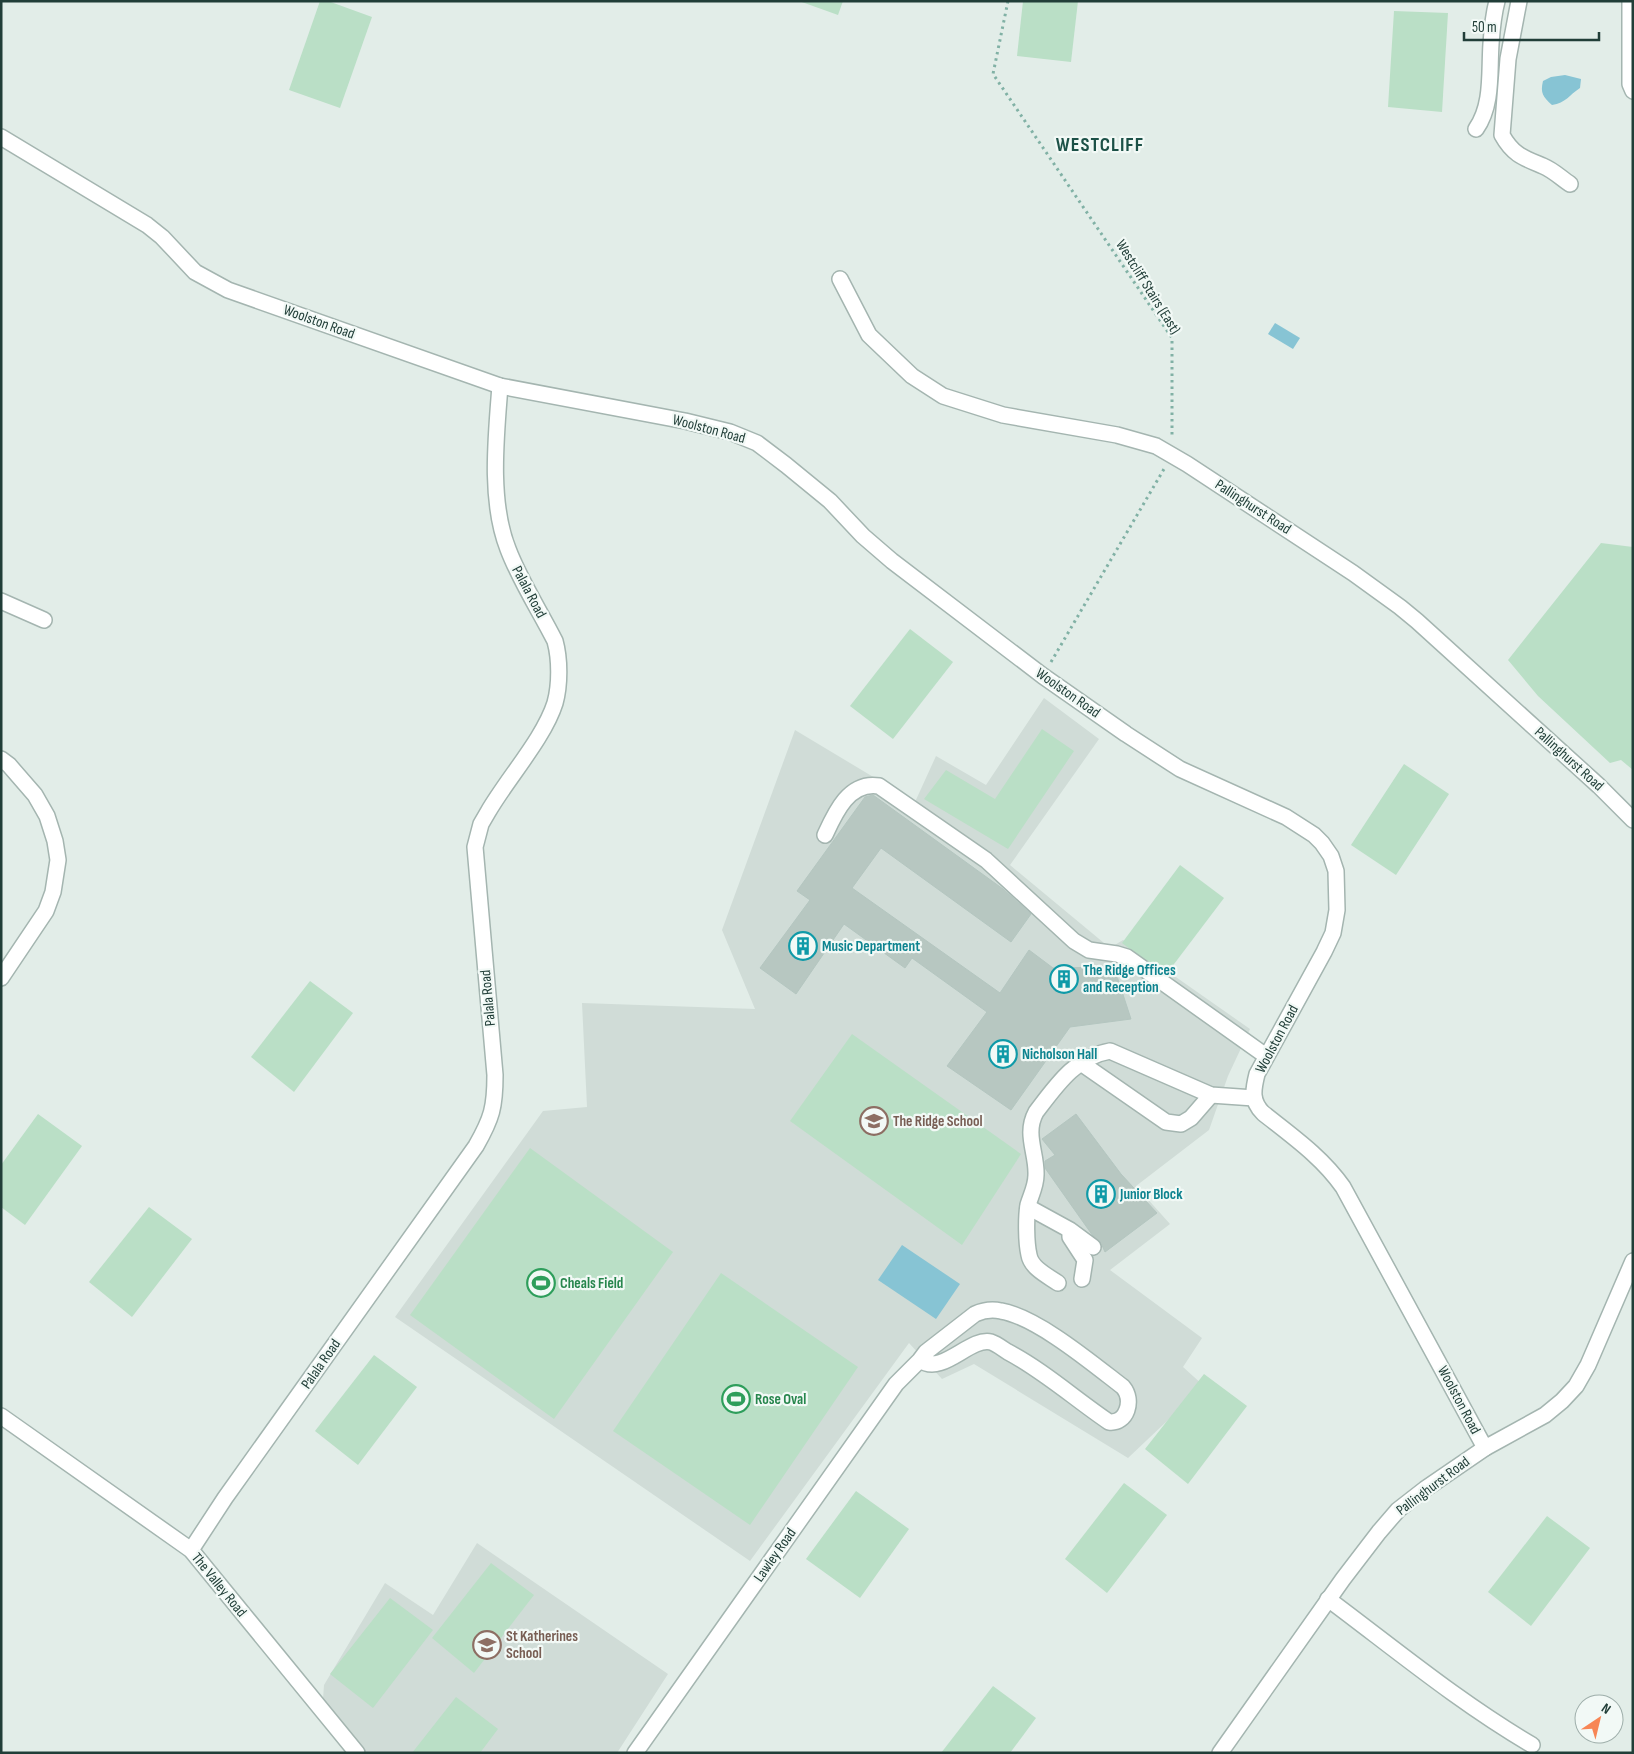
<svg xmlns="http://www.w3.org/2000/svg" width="1634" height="1754" font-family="'Sofia Sans Condensed',sans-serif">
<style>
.built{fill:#d0dcd7}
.green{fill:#badfc6}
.water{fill:#87c4d4}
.building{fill:#b7c7c1;stroke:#b4c6c0}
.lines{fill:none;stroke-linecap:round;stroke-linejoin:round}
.minor-casing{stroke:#a4b5b0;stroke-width:18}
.path{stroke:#81b1a5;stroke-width:3;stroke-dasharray:2.5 4;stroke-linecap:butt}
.minor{stroke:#fff;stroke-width:15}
.labels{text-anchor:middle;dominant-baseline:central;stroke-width:4.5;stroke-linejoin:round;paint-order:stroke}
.street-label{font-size:15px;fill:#213e38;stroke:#f2f9f6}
.culture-label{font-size:15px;font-weight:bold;fill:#0d838f;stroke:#f2f9f6;text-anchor:start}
.education-label{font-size:15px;font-weight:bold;fill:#785e54;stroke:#f2f9f6;text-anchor:start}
.leisure-label{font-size:15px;font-weight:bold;fill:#27864d;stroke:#f2f9f6;text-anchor:start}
.district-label{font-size:20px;font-weight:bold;letter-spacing:1px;fill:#1c5147;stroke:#f2f9f6}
</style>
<rect width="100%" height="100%" fill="#e2ede8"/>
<!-- built -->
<g class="built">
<polygon points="1044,698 1099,739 1010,865 1110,948 1123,940 1250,1029 1228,1076 1209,1130 1136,1186 1170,1224 1110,1270 1202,1338 1183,1367 1204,1386 1128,1458 974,1364 942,1379 909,1343 750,1561 395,1317 543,1111 587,1107 582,1003 755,1009 722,930 795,730 915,802 936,756 986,785"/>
<polygon points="477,1543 668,1674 617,1753 367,1753 323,1699 324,1685 385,1583 433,1615"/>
</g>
<!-- green -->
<g class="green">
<polygon points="320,1 328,1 372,17 340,108 289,90"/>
<polygon points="799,1 843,1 838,15"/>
<polygon points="1023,1 1078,1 1071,62 1017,56"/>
<polygon points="1394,11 1448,13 1442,112 1388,107"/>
<polygon points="1601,543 1633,547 1633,770 1621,760 1610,763 1538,696 1508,660"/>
<polygon points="910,629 953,662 893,739 850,706"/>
<polygon points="1042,729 1074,751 1008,849 924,799 946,770 995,799"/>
<polygon points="1404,764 1449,794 1396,875 1351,845"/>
<polygon points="1180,865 1224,898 1165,976 1122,943"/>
<polygon points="310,981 353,1013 294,1092 251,1057"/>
<polygon points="852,1034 1021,1154 962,1245 790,1121"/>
<polygon points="38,1114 82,1146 25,1225 1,1207 1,1165"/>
<polygon points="530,1148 673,1252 554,1419 410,1315"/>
<polygon points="149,1207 192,1239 132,1317 89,1282"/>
<polygon points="721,1273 858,1367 750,1525 613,1431"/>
<polygon points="374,1355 417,1387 358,1465 315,1431"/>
<polygon points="1204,1374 1247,1406 1188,1484 1145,1449"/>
<polygon points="1124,1483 1167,1515 1107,1593 1065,1559"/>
<polygon points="856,1491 909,1529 860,1598 806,1559"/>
<polygon points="1547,1516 1590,1548 1531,1626 1488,1592"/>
<polygon points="491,1563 534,1595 474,1673 432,1638"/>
<polygon points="390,1598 433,1630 373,1708 330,1674"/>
<polygon points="993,1686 1036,1718 1010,1753 941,1753"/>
<polygon points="456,1697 498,1729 480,1753 412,1753"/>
</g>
<!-- water -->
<g class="water">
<path d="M1565,75L1581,79L1580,88C1569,95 1566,103 1552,105C1543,97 1540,93 1543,81L1551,77Z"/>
<polygon points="1275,323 1300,338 1293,349 1268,334"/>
<polygon points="902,1245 960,1284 936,1319 878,1280"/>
</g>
<!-- building -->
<g class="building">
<polygon points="873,795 1003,889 1031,914 1011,942 881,848 852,888 1000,993 1029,950 1053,968 1114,967 1131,1019 1070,1027 1011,1110 947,1066 987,1012 912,958 905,968 844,924 796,994 760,968 810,900 797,891 865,797"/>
<polygon points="1076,1114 1121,1174 1157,1213 1105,1252 1101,1243 1093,1236 1045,1168 1045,1161 1055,1155 1042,1139"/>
</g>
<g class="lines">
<defs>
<g id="minor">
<path d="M1519,1L1508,59L1502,135C1513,155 1524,158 1543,166C1553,170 1561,178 1570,184"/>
<polyline points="1630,1 1630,84 1633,91"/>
<path d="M1476,129C1493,105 1489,72 1491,44C1492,29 1493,16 1497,1"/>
<path d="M1,137L147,225L162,237L195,272L228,290L500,386L685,421L730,432L757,443L786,465L830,501L863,536L892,561L1043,676L1126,734L1180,769L1286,817L1314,835L1322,843L1331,856L1336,871L1337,910L1333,933L1324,952L1257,1074C1253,1090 1251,1101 1263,1113C1292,1136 1322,1157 1343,1187L1485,1448"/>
<polyline points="840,279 869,335 912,376 943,396 1003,415 1117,435 1156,446 1187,464 1353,573 1400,607 1417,621 1599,786 1633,820"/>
<polyline points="1,601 44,620"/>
<polyline points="1,759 9,765 35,795 47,816 55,841 58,860 53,892 46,911 1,978"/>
<path d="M825,835C835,813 849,781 879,786L986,860L1074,941L1089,950L1117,954L1127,957L1266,1056"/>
<polyline points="1081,1063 1166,1122 1181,1124 1191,1118 1211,1095"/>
<polyline points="1028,1207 1070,1230 1093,1247"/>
<polyline points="1070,1232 1070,1237 1085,1260 1082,1279"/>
<path d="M1058,1283C1048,1276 1031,1268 1029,1255C1026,1242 1026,1217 1028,1205C1031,1195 1036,1186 1036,1175C1037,1153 1024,1134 1036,1112C1056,1086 1075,1057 1110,1051L1211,1095L1254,1098"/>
<polyline points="1,1416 191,1550 357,1753"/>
<path d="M191,1550L225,1498L476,1146C492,1118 495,1107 495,1075L475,847L481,824L488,812C507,779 544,738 555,703C560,685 560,659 555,641C540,611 520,581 508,549C489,501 496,437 500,386"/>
<path d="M1328,1599C1395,1649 1460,1703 1532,1745"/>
<path d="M635,1753L896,1384L920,1360L926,1352L975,1314C984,1310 992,1309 1001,1311C1037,1317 1093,1364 1123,1387C1134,1400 1127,1424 1109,1422C1075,1399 1044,1371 1008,1352C1003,1349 997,1344 991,1342C969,1337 943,1376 920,1360"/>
<polyline points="1220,1753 1343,1579 1379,1532 1398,1510 1425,1489 1485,1448 1545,1415 1562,1401 1576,1386 1588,1365 1633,1261"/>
</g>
</defs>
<!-- minor casing -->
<use href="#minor" class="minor-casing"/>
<!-- path -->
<g class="path">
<polyline points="1008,1 993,74 1172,338 1172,437"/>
<polyline points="1051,662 1164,469"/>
</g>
<!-- minor -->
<use href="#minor" class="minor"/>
</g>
<!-- icons -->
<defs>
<symbol id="building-ring" viewBox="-11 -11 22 22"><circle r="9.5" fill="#f2f9f6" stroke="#0f9aa8" stroke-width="1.5"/><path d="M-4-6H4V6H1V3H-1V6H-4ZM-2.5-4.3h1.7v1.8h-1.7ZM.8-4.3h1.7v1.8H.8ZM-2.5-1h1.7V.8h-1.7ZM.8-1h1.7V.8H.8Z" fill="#0f9aa8"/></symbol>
<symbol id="school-ring" viewBox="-11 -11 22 22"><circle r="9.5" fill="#f2f9f6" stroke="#8d6e63" stroke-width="1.5"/><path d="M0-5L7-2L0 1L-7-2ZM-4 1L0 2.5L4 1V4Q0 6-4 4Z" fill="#8d6e63"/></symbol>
<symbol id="stadium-ring" viewBox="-11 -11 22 22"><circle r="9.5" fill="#f2f9f6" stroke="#2e9e5b" stroke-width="1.5"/><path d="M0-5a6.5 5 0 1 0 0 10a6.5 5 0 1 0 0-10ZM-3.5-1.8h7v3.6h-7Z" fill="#2e9e5b"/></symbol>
</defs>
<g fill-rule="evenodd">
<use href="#building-ring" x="787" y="930" width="32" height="32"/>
<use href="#building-ring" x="1048" y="963" width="32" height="32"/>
<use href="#building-ring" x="987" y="1038" width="32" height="32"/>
<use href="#school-ring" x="858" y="1105" width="32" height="32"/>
<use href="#building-ring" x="1085" y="1178" width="32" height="32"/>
<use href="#stadium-ring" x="525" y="1267" width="32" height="32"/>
<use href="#stadium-ring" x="720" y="1383" width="32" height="32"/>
<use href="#school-ring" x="471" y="1629" width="32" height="32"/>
</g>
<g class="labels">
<!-- street labels -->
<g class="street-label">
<text transform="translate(1148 287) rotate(58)">Westcliff Stairs (East)</text>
<text transform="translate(319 322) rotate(20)">Woolston Road</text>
<text transform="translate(709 429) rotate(15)">Woolston Road</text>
<text transform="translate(1253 507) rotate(33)">Pallinghurst Road</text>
<text transform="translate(529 592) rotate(62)">Palala Road</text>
<text transform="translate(1068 693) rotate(35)">Woolston Road</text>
<text transform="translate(1569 759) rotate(42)">Pallinghurst Road</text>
<text transform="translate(488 998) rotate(-95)">Palala Road</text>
<text transform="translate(1277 1039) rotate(-62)">Woolston Road</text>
<text transform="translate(321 1364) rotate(-55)">Palala Road</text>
<text transform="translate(1459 1400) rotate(62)">Woolston Road</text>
<text transform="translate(1433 1486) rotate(-37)">Pallinghurst Road</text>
<text transform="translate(775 1555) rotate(-55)">Lawley Road</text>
<text transform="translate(219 1585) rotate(51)">The Valley Road</text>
</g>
<!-- culture labels -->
<g class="culture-label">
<text x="822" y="946">Music Department</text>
<text x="1083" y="970">The Ridge Offices<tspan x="1083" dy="17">and Reception</tspan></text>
<text x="1022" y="1054">Nicholson Hall</text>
<text x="1120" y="1194">Junior Block</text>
</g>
<!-- education labels -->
<g class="education-label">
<text x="893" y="1121">The Ridge School</text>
<text x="506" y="1636">St Katherines<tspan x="506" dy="17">School</tspan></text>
</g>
<!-- leisure labels -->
<g class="leisure-label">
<text x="560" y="1283">Cheals Field</text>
<text x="755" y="1399">Rose Oval</text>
</g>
<!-- district labels -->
<g class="district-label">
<text x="1100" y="145">WESTCLIFF</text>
</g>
</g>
<!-- border -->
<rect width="1634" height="1754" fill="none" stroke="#213e38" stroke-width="5"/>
<!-- north arrow -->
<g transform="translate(1599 1719) rotate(35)"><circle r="24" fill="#f2f9f6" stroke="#9eaeaa"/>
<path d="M0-4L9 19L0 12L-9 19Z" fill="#f78655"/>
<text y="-8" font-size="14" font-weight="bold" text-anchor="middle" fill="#213e38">N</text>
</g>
<!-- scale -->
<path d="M1464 32v8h135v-8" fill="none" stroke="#213e38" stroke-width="2.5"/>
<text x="1472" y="32" font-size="15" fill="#213e38" stroke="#f2f9f6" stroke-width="4" paint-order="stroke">50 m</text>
</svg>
